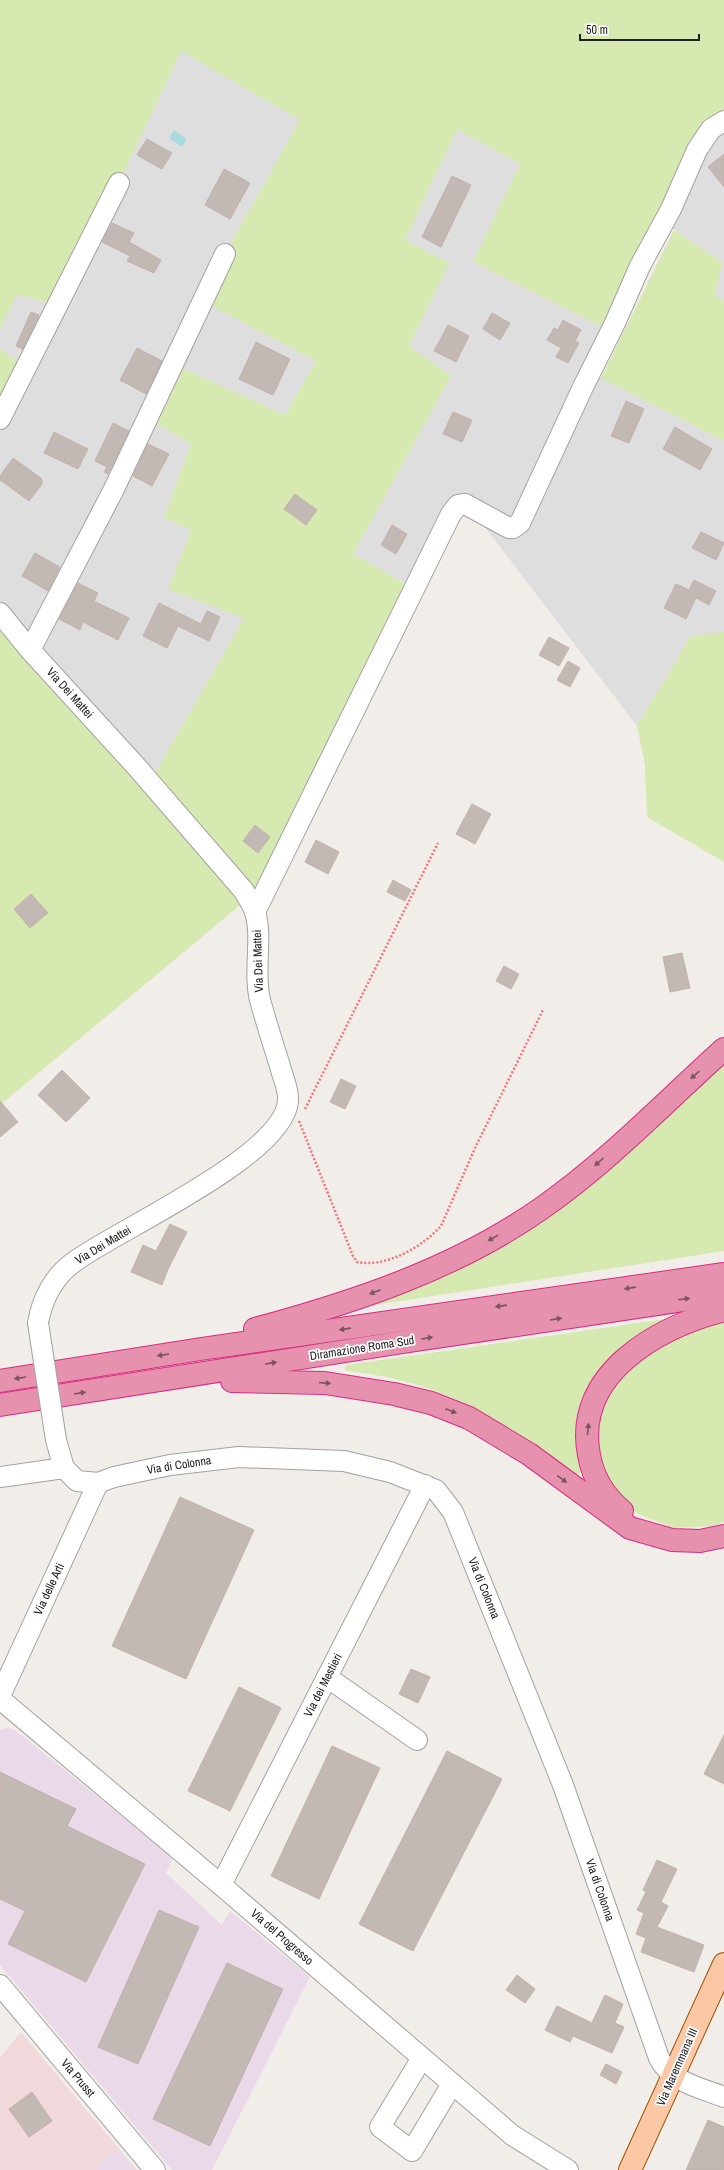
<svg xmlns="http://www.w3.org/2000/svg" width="724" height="2170" font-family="'Archivo Narrow',sans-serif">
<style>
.residential{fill:#dfdede}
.commercial{fill:#f1d8db}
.industrial{fill:#eadae9}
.grass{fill:#d5e9b0}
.water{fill:#aadadd}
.building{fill:#c2b8b4;stroke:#c3b2ab}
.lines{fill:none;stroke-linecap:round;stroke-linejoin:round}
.minor-casing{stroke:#a2a2a2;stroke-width:22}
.major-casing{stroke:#9b5203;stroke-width:24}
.highway-casing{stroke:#d82c81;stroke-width:24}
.path{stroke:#f77379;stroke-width:2.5;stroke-dasharray:2 2;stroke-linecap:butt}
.minor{stroke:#fff;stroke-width:20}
.major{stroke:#fac8a4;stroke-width:22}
.highway{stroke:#e692af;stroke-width:22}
.minor-bridge-casing{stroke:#a2a2a2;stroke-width:22;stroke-linecap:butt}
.minor-bridge{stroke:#fff;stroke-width:20}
.oneway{fill:#7a5461}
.labels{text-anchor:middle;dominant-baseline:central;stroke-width:3.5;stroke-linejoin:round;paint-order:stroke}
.street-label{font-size:12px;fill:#212121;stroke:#fff}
</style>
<rect width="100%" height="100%" fill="#f1ede8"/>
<!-- residential -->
<g class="residential">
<polygon points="181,50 301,120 225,254 203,301 316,361 285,415 173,364 148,418 191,444 164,517 191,530 244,618 150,782 0,613 0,419 26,367 0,349 0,329 17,295 57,305 119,183"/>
<polygon points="724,124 724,301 715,295 722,262 663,222"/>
<polygon points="457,129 520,164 611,331 590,372 724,441 724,632 691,636 637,726 465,501 418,591 353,554 451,376 409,346 449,263 405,240"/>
</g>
<!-- commercial -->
<polygon class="commercial" points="21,2032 119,2149 93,2170 0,2170 0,2058"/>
<!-- industrial -->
<g class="industrial">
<polygon points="7,1728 15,1730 173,1858 166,1873 222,1925 230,1911 310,1977 212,2170 172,2170 0,1965 0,1730"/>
<polygon points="119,2149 137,2170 93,2170"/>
</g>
<!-- grass -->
<g class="grass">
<polygon points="0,0 724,0 724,122 711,129 611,331 473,262 520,164 457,129 405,240 449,263 409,346 451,376 353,554 418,591 261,899 250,897 0,1105 0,612 150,782 244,618 168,589 191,530 164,517 191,444 147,418 173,364 285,415 316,361 203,301 225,254 300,120 181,51 119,183 58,305 17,295 0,329"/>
<polygon points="674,230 722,262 715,295 724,301 724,441 601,378"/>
<polygon points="0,349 26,367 0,419"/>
<polygon points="724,632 724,862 647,817 645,765 637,726 691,636"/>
<polygon points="724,1057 724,1251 368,1306 448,1269"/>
<polygon points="724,1314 724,1522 712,1526 674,1528 638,1514 622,1501 601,1468 596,1429 611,1382 626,1364"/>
<path d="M666,1319L635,1337L617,1351L602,1369L583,1471L577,1475C501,1420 444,1381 347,1371L344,1369L347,1365Z"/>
</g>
<!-- water -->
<polygon class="water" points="174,130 187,139 182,147 169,138"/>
<!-- building -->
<g class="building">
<polygon points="147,139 172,153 162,169 137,155"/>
<polygon points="724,154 724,187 708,167"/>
<polygon points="224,169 250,183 230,219 205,205"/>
<polygon points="452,176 471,185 441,247 422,237"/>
<polygon points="112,223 134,233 129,242 161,260 154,273 127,261 130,256 102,242"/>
<polygon points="31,312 39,315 23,349 16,346"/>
<polygon points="492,313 510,323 500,340 483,329"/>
<polygon points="563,320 581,330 575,341 579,343 568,363 556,357 561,348 547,340 554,328 558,330"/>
<polygon points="448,325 469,336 456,362 434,351"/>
<polygon points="256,342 290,359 273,395 239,379"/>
<polygon points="137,348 162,361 146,394 120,380"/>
<polygon points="626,401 644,409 629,443 611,436"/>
<polygon points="453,412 472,420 462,442 443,434"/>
<polygon points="113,423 129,431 108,474 104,472 107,467 95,461"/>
<polygon points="675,427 712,449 700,470 663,449"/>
<polygon points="54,432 88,449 78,469 44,453"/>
<polygon points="148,444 169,454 152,486 133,476"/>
<polygon points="13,458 42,479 42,484 29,501 0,480 0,476"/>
<polygon points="295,494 317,510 306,525 284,509"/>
<polygon points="392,525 407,534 396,554 381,545"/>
<polygon points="701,532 724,543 716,560 692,548"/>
<polygon points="35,553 60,567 48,591 22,576"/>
<polygon points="694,580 716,591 709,605 696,598 686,619 664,608 676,584 689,590"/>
<polygon points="78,583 98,593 94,601 129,618 118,640 83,622 80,630 59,619"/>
<polygon points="159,603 201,624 207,611 220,617 209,641 178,626 167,648 143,636"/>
<polygon points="549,637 569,648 559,666 539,655"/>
<polygon points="568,661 580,668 570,687 557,680"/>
<polygon points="472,804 491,814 475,844 456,834"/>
<polygon points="255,825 270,837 258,853 243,841"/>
<polygon points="316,840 339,852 328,874 305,862"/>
<polygon points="393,880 411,890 405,901 387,892"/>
<polygon points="31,894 48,913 30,928 14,909"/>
<polygon points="682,953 690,988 670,992 663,957"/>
<polygon points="504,966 519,974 511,989 496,981"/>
<polygon points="62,1070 90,1098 66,1122 38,1095"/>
<polygon points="341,1079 356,1086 345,1109 330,1102"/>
<polygon points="0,1101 18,1122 0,1137"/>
<polygon points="170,1224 187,1232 168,1269 162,1285 131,1272 143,1245 156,1251"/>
<polygon points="180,1497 254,1530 186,1679 112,1646"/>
<polygon points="411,1669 430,1677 418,1703 399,1694"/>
<polygon points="239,1687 281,1708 230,1811 188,1791"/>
<polygon points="724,1735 724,1784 704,1774"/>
<polygon points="332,1746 380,1768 319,1899 271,1876"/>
<polygon points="447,1751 502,1779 413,1951 359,1924"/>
<polygon points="0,1772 76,1809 67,1826 145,1864 86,1982 8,1944 25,1911 0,1899"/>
<polygon points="657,1860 677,1869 661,1902 668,1906 657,1927 704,1945 694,1972 641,1952 646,1938 636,1934 644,1913 637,1910 646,1892 643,1890"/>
<polygon points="159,1910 199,1927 138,2064 98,2047"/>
<polygon points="227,1963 283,1989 210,2146 153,2119"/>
<polygon points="517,1975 535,1989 525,2003 506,1990"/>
<polygon points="605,1995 623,2004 615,2023 624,2027 612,2053 573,2036 570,2042 545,2030 557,2006 592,2023"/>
<polygon points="606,2064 622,2072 616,2084 600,2075"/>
<polygon points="32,2092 52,2121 29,2137 9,2109"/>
<polygon points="708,2120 724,2127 724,2170 686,2170"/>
</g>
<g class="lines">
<defs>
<g id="minor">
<polyline points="0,419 119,183"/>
<path d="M0,613L30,650L135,765L244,891C247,897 253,905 255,912C263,937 253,972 260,1000C266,1022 273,1044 280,1066C283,1078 289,1090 288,1101C284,1156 117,1230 74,1262C54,1276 42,1299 38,1323"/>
<polyline points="30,650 113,491 225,254"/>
<polyline points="255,912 451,514 458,505 465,504 509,528 513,528 520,523 583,387 615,323 640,266 671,209 697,150 711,129 724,121"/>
<path d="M56,1440L64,1468L77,1481L98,1483L114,1477L170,1465L239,1457L344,1461L390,1472L436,1490L453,1512L563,1785L659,2058C671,2082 701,2088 724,2097"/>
<polyline points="0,1477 64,1468"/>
<polyline points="327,1677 417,1740"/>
<polyline points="0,1696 98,1483"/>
<polyline points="0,1699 221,1885 512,2135 568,2170"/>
<polyline points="221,1885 425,1485"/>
<polyline points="0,1985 155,2170"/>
<polyline points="422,2058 380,2127 412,2151 452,2084"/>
</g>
<polyline id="major" points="630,2170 724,1964"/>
<g id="highway">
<path d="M255,1329C355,1302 457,1268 542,1208C608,1162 665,1102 724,1049"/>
<polyline points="0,1381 201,1349 724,1274"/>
<polyline points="232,1381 325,1383 394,1394 431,1403 469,1418 529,1454 630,1528 672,1540 700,1541 724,1536"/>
<polyline points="0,1405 403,1342 724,1294"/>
<path d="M622,1511C604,1496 593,1478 589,1455C573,1373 659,1327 724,1310"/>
</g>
</defs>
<!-- minor casing -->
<use href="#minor" class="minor-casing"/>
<!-- major casing -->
<use href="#major" class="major-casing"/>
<!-- highway casing -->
<use href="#highway" class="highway-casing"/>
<!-- path -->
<g class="path">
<polyline points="305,1109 438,843"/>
<path d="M299,1121L353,1256L357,1262C386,1268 422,1247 441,1226L475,1148L543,1010"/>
</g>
<!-- minor -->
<use href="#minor" class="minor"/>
<!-- major -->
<use href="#major" class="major"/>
<!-- highway -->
<use href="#highway" class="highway"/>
<defs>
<polyline id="minor-bridge" points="38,1323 56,1440"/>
</defs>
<!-- minor-bridge casing -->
<use href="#minor-bridge" class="minor-bridge-casing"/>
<!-- minor-bridge -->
<use href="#minor-bridge" class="minor-bridge"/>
</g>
<!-- one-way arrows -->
<defs><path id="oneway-solid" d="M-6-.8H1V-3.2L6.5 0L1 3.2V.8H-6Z"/></defs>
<g class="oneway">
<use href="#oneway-solid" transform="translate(695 1075) rotate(138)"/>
<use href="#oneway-solid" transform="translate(599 1162) rotate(138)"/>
<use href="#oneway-solid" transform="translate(493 1238) rotate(151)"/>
<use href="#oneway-solid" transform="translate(630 1288) rotate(172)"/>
<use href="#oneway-solid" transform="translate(375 1292) rotate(159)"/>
<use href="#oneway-solid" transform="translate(684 1299) rotate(-7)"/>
<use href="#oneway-solid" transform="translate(501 1306) rotate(172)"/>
<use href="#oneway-solid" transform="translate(556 1319) rotate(-9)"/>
<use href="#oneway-solid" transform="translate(345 1329) rotate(172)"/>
<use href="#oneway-solid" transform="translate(427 1338) rotate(-9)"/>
<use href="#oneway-solid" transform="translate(163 1355) rotate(171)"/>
<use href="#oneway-solid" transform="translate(271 1363) rotate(-9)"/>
<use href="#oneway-solid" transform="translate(20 1378) rotate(171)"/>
<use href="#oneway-solid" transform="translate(325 1383) rotate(5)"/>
<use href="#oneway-solid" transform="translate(80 1393) rotate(-9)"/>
<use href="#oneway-solid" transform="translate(451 1411) rotate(21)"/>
<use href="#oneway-solid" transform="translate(588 1429) rotate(-84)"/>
<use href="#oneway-solid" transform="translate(562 1479) rotate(37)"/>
</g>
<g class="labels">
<!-- street labels -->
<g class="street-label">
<text transform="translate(70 693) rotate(48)">Via Dei Mattei</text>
<text transform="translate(258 961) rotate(-92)">Via Dei Mattei</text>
<text transform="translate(103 1245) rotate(-31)">Via Dei Mattei</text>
<text transform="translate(362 1348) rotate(-9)">Diramazione Roma Sud</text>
<text transform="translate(179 1465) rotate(-9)">Via di Colonna</text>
<text transform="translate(484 1588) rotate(68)">Via di Colonna</text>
<text transform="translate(49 1589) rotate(-65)">Via delle Arti</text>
<text transform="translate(323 1685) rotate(-63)">Via dei Mestieri</text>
<text transform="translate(600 1890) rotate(71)">Via di Colonna</text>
<text transform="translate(282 1937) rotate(41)">Via del Progresso</text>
<text transform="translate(677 2067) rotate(-66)">Via Maremmana III</text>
<text transform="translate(78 2078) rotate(50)">Via Prusst</text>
</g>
</g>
<!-- scale -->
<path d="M580 34v6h119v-6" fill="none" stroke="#212121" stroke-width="2"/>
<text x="586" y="34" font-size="12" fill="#212121" stroke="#ffffff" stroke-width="3" paint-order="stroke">50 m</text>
</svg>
